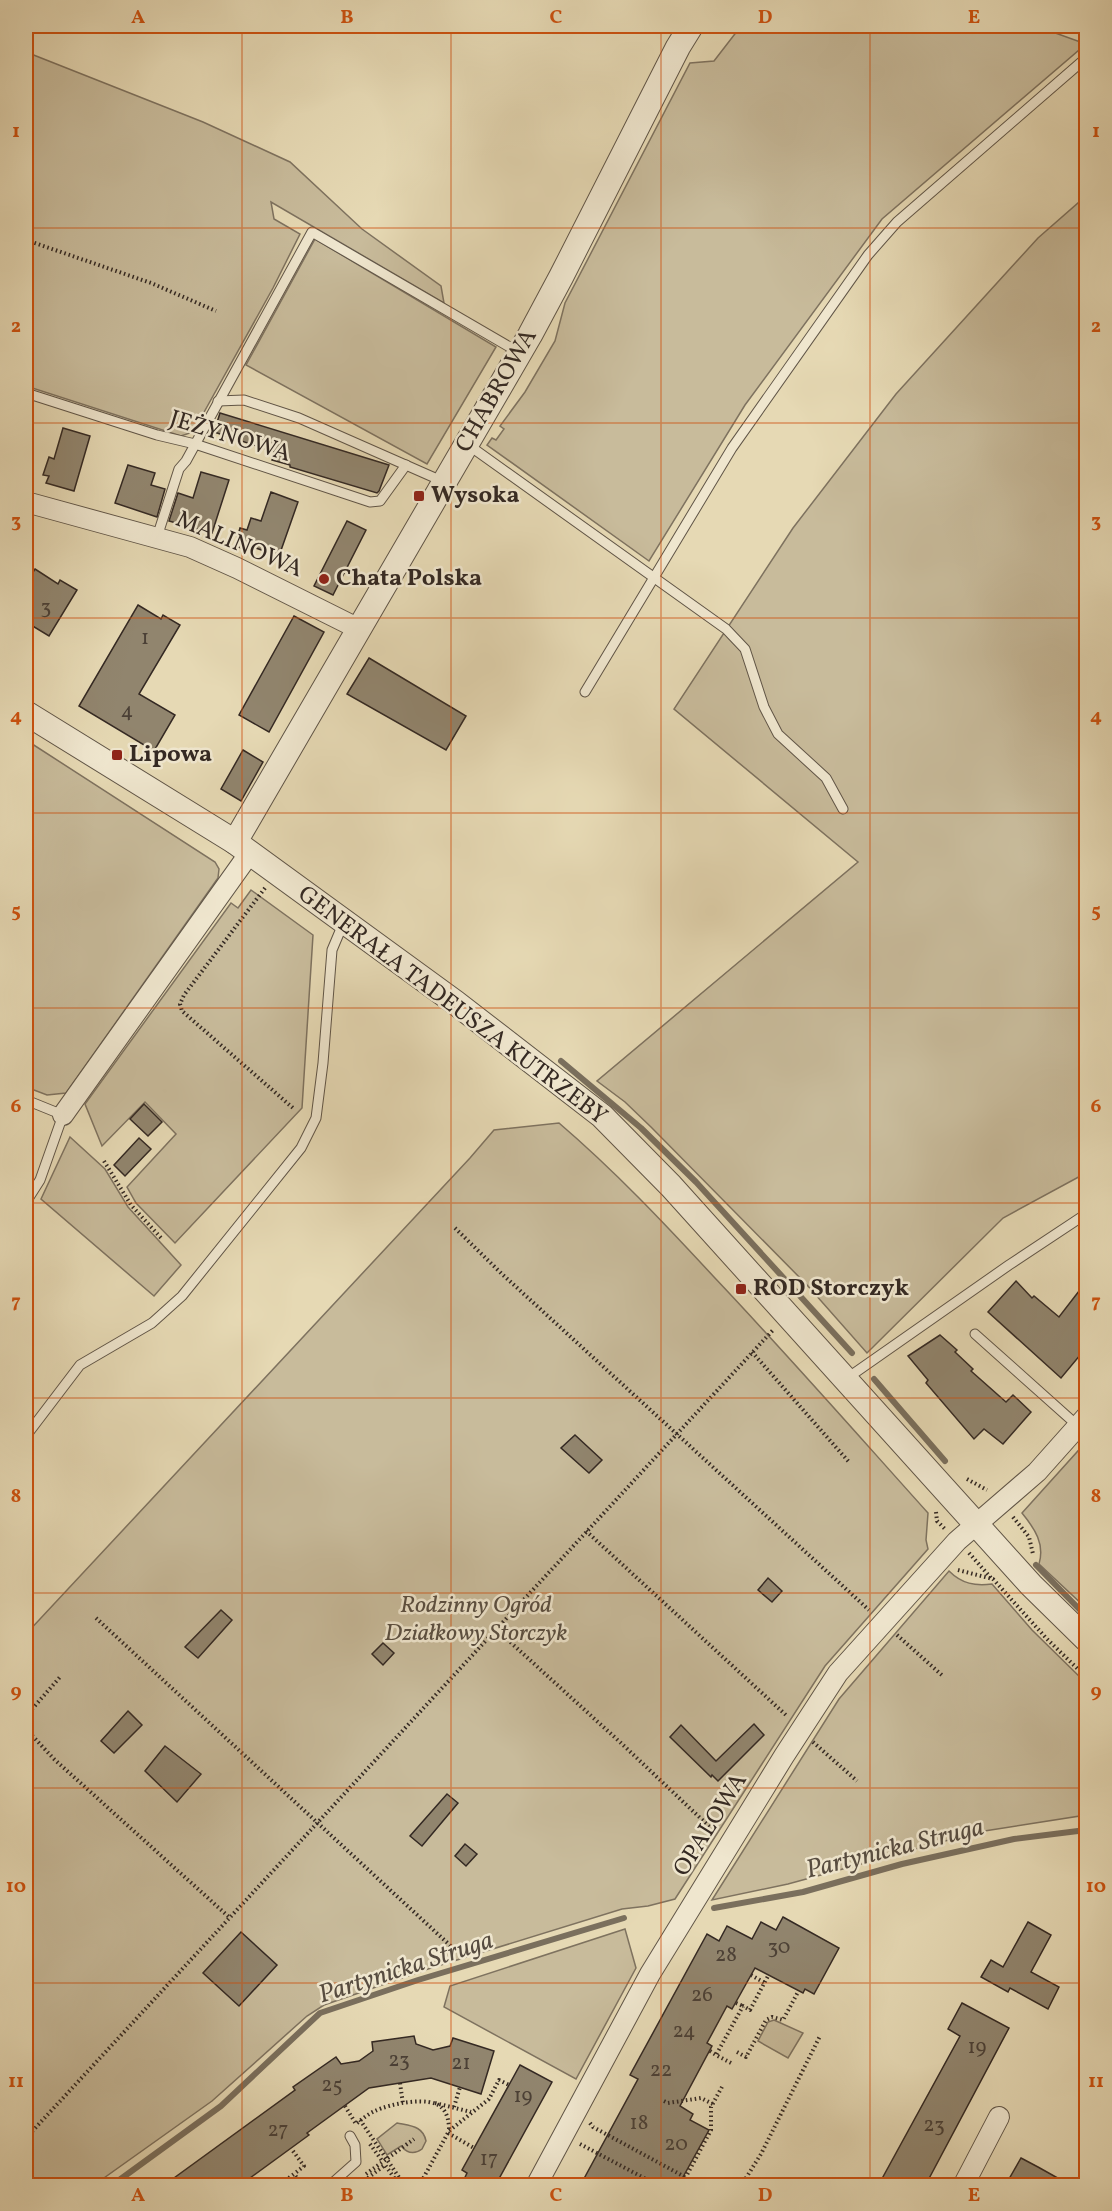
<svg xmlns="http://www.w3.org/2000/svg" width="1112" height="2211" font-family="Vollkorn,serif">
<style>
.green{fill:#c8bb9b;stroke:#7e725f;stroke-width:1.5}
.lines{fill:none;stroke-linecap:round;stroke-linejoin:round}
.stream{stroke:#7a6f5d;stroke-width:6}
.building{fill:#91856e;stroke:#342923;stroke-width:1.5}
.service-casing{stroke:#605547;stroke-width:11}
.minor-casing{stroke:#605547;stroke-width:22}
.tertiary-casing{stroke:#605547;stroke-width:26}
.path{stroke:#342923;stroke-width:4;stroke-dasharray:1.5 3;stroke-linecap:butt}
.service{stroke:#efe6ce;stroke-width:9}
.minor{stroke:#efe6ce;stroke-width:20}
.tertiary{stroke:#efe6ce;stroke-width:24}
.grid{fill:none;stroke:#cd520f;stroke-width:1.5;stroke-opacity:0.55}
.poi-dot{fill:#8f2418;stroke:#efe6ce;stroke-width:2}
.labels{text-anchor:middle;dominant-baseline:central;stroke-width:5;stroke-linejoin:round;paint-order:stroke}
.number-label{font-size:21px;fill:#4b4036}
.street-label{font-size:24px;fill:#342923;stroke:#efe6ce}
.poi-label{font-size:24px;font-weight:bold;fill:#342923;stroke:#efe6ce;text-anchor:start}
.park-label{font-size:24px;font-style:italic;fill:#594e41;stroke:#efe6ce}
.water-label{font-size:26px;font-style:italic;fill:#574c40;stroke:#efe6ce}
.neatline{fill:none;stroke:#cd520f;stroke-width:2}
.grid-label{font-size:20px;text-anchor:middle;font-weight:bold;fill:#cd520f}
</style>
<rect width="100%" height="100%" fill="#e6d9b4"/>
<filter id="stains"><feTurbulence type="fractalNoise" baseFrequency=".00333" numOctaves="4"/><feColorMatrix values="0 0 0 0 .2 0 0 0 0 .09 0 0 0 0 .02 0 0 0 .5 -.17"/></filter>
<radialGradient id="worn" r=".72"><stop offset=".6" stop-color="#630" stop-opacity="0"/><stop offset="1" stop-color="#630" stop-opacity=".3"/></radialGradient>
<!-- green -->
<g class="green">
<polygon points="741,26 1036,26 1086,44 882,219 745,405 649,561 487,445 492,438 496,440 504,429 500,426 525,392 555,341 565,303 690,63 714,61"/>
<polygon points="26,52 203,122 290,162 362,229 441,286 444,303 271,202 274,219 300,234 273,288 193,432 181,436 26,386"/>
<polygon points="1086,196 1086,1173 1003,1218 867,1353 807,1285 651,1127 625,1102 597,1081 858,862 674,709 793,528 896,394 1038,238"/>
<polygon points="315,239 496,347 427,464 246,365"/>
<polygon points="26,740 215,862 219,869 218,878 66,1093 47,1095 26,1087"/>
<polygon points="251,890 313,935 302,1108 175,1243 136,1203 127,1187 176,1134 145,1102 102,1146 85,1104 231,903 238,908"/>
<path d="M559,1123C615,1171 664,1223 714,1277C787,1354 857,1434 928,1513L926,1540L928,1549L825,1666L675,1899L648,1906L622,1909L431,1968L324,2005L307,2016L212,2101L94,2185H26V1634L470,1158L494,1130Z"/>
<polygon points="70,1137 105,1169 128,1207 181,1265 154,1296 41,1199"/>
<path d="M1086,1442V1608L1039,1564C1045,1544 1035,1529 1022,1513Z"/>
<path d="M949,1571C962,1584 975,1586 992,1584L1032,1630L1086,1683V1815L978,1832L788,1884L712,1900L839,1699Z"/>
<polygon points="625,1929 636,1968 576,2079 444,2007 450,1986"/>
<polygon points="774,2020 803,2033 788,2058 758,2041 768,2022"/>
<path d="M397,2123C411,2126 423,2126 426,2141L422,2149C414,2155 407,2153 401,2146L387,2155L377,2139Z"/>
</g>
<g class="lines">
<!-- stream -->
<g class="stream">
<polyline points="561,1061 641,1128 696,1182 852,1353"/>
<polyline points="874,1379 945,1461"/>
<polyline points="1036,1565 1086,1616"/>
<polyline points="714,1908 803,1892 902,1864 1014,1839 1086,1830"/>
<polyline points="111,2186 221,2106 320,2013 418,1980 624,1918"/>
</g>
</g>
<!-- building -->
<g class="building">
<polygon points="220,413 389,465 379,491 377,493 290,467 290,465 272,460 275,452 214,432"/>
<polygon points="63,428 90,436 74,491 46,483 49,476 43,475 49,457 54,459"/>
<polygon points="128,465 155,473 151,485 165,489 157,517 115,503"/>
<polygon points="201,472 229,480 212,533 169,521 178,493 193,498"/>
<polygon points="271,492 298,502 279,556 253,547 251,551 235,546 240,528 247,530 251,518 261,521"/>
<polygon points="347,521 366,530 333,595 314,586"/>
<polygon points="35,569 58,584 60,580 77,590 49,636 26,622 26,585"/>
<polygon points="138,605 161,619 163,615 180,625 139,694 175,715 154,751 79,706"/>
<polygon points="294,616 324,632 269,732 239,715"/>
<polygon points="369,658 466,716 446,750 347,694"/>
<polygon points="243,750 263,762 241,801 221,789"/>
<polygon points="144,1104 162,1122 148,1136 130,1119"/>
<polygon points="139,1138 151,1149 125,1176 114,1165"/>
<polygon points="1016,1281 1032,1298 1034,1296 1059,1317 1086,1282 1086,1348 1061,1378 988,1312"/>
<polygon points="940,1335 957,1350 955,1352 973,1369 971,1371 1006,1402 1013,1395 1031,1412 1003,1444 984,1429 974,1439 926,1383 928,1380 908,1356"/>
<polygon points="575,1435 602,1460 589,1473 561,1448"/>
<polygon points="768,1578 782,1591 772,1602 758,1590"/>
<polygon points="221,1610 232,1620 198,1658 185,1647"/>
<polygon points="383,1643 394,1653 383,1665 372,1654"/>
<polygon points="128,1711 142,1725 114,1753 101,1741"/>
<polygon points="754,1724 764,1735 718,1781 712,1775 711,1777 670,1737 681,1725 716,1761"/>
<polygon points="165,1746 201,1774 177,1802 145,1771"/>
<polygon points="447,1794 458,1803 422,1846 410,1836"/>
<polygon points="465,1844 477,1854 466,1866 455,1856"/>
<polygon points="783,1917 839,1948 814,1994 805,1989 803,1993 755,1968 732,2009 727,2006 707,2043 712,2046 680,2106 693,2114 690,2120 709,2130 678,2186 580,2186 638,2079 630,2075 707,1934 719,1941 727,1926 752,1939 761,1922 776,1930"/>
<polygon points="1028,1922 1051,1935 1031,1972 1059,1987 1048,2009 1010,1988 1008,1992 981,1977 991,1960 1003,1967"/>
<polygon points="241,1932 277,1965 239,2006 203,1973"/>
<polygon points="962,2003 1009,2028 925,2186 878,2186 960,2036 948,2029"/>
<polygon points="414,2036 416,2044 433,2050 450,2046 453,2038 494,2051 481,2094 431,2078 369,2088 307,2133 309,2135 239,2186 163,2186 295,2090 293,2087 336,2057 341,2064 359,2061 373,2051 372,2042"/>
<polygon points="520,2065 552,2082 495,2186 461,2186 467,2173 462,2170"/>
<polygon points="1021,2158 1038,2167 1072,2186 1005,2186"/>
</g>
<g class="lines">
<defs>
<g id="service">
<polyline points="26,393 157,435 195,444 370,502 380,501 406,465"/>
<polyline points="218,401 244,400 299,418 442,481"/>
<polyline points="467,444 726,629 745,649 764,707 778,734 826,778 843,809"/>
<polyline points="157,537 179,469 186,461 312,232 520,353"/>
<polyline points="585,692 732,448 868,255 897,222 1086,58"/>
<polyline points="26,1100 63,1115 40,1180 26,1202"/>
<polyline points="975,1334 1078,1426"/>
<polyline points="846,1379 1009,1265 1086,1214"/>
<polyline points="26,1436 80,1365 152,1323 182,1296 301,1148 316,1118 323,1063 332,950 343,924"/>
<polyline points="329,2186 356,2162 355,2145 350,2136"/>
</g>
<g id="minor">
<polyline points="26,502 190,547 237,568 359,629"/>
<polyline points="63,1115 249,854"/>
<polyline points="536,2186 650,1974 784,1756 838,1673 957,1541 1037,1472 1086,1417"/>
<polyline points="963,2186 999,2117"/>
</g>
<g id="tertiary">
<polyline points="26,713 235,842 456,1003 602,1116 671,1186 1031,1585 1086,1639"/>
<polyline points="235,842 530,335 561,277 678,47 691,26"/>
</g>
</defs>
<!-- service casing -->
<use href="#service" class="service-casing"/>
<!-- minor casing -->
<use href="#minor" class="minor-casing"/>
<!-- tertiary casing -->
<use href="#tertiary" class="tertiary-casing"/>
<!-- path -->
<g class="path">
<polyline points="26,240 151,283 216,311"/>
<polyline points="265,888 184,995 180,1004 182,1011 293,1108"/>
<polyline points="104,1161 131,1205 162,1239"/>
<polyline points="455,1228 502,1274 869,1610"/>
<polyline points="752,1352 849,1462"/>
<polyline points="967,1479 987,1490"/>
<polyline points="936,1512 937,1521 945,1529"/>
<polyline points="1013,1517 1029,1537 1033,1554"/>
<polyline points="586,1531 787,1716"/>
<polyline points="969,1553 992,1579"/>
<polyline points="958,1570 993,1579 1047,1639 1086,1677"/>
<polyline points="96,1618 454,1949"/>
<polyline points="497,1630 621,1743 714,1831"/>
<polyline points="897,1635 944,1677"/>
<polyline points="26,1716 60,1677"/>
<polyline points="26,1729 54,1759 229,1917"/>
<polyline points="813,1742 857,1781"/>
<polyline points="751,1975 765,1983"/>
<polyline points="736,2003 743,2006"/>
<polyline points="710,2051 716,2055"/>
<polyline points="737,2052 746,2057 766,2020 772,2017 783,2020 798,1992"/>
<polyline points="731,2063 716,2055 743,2006 750,2010 768,1976"/>
<polyline points="400,2083 403,2104"/>
<polyline points="664,2101 668,2103 701,2098 713,2104"/>
<polyline points="435,2103 471,2112"/>
<path d="M345,2106L356,2124C362,2119 368,2114 375,2111C389,2104 431,2095 442,2108C448,2114 449,2123 449,2130"/>
<polyline points="454,2107 460,2087"/>
<polyline points="360,2120 405,2186"/>
<polyline points="590,2123 593,2127 685,2177"/>
<polyline points="448,2133 474,2148"/>
<polyline points="26,2138 774,1329"/>
<polyline points="370,2144 383,2162"/>
<polyline points="580,2144 659,2186"/>
<polyline points="293,2151 304,2166 294,2174"/>
<polyline points="366,2174 414,2139"/>
<polyline points="278,2186 294,2174 303,2186"/>
<polyline points="357,2186 385,2165 400,2186"/>
<polyline points="419,2186 449,2131 489,2099 499,2080 509,2085"/>
<polyline points="681,2186 711,2130 711,2107 723,2085"/>
<polyline points="741,2186 761,2154 820,2036"/>
</g>
<!-- service -->
<use href="#service" class="service"/>
<!-- minor -->
<use href="#minor" class="minor"/>
<!-- tertiary -->
<use href="#tertiary" class="tertiary"/>
</g>
<!-- grid -->
<path class="grid" d="M242,26V2186M451,26V2186M661,26V2186M870,26V2186M26,228H1086M26,423H1086M26,618H1086M26,813H1086M26,1008H1086M26,1203H1086M26,1398H1086M26,1593H1086M26,1788H1086M26,1983H1086"/>
<!-- markers -->
<g class="poi-dot">
<rect x="413" y="490" width="12" height="12" rx="3"/>
<circle cx="324" cy="579" r="6"/>
<rect x="111" y="749" width="12" height="12" rx="3"/>
<rect x="735" y="1283" width="12" height="12" rx="3"/>
</g>
<g class="labels">
<!-- number labels -->
<g class="number-label">
<text x="46" y="607">3</text>
<text x="145" y="638">1</text>
<text x="127" y="711">4</text>
<text x="779" y="1947">30</text>
<text x="726" y="1955">28</text>
<text x="702" y="1995">26</text>
<text x="684" y="2031">24</text>
<text x="977" y="2047">19</text>
<text x="399" y="2060">23</text>
<text x="461" y="2063">21</text>
<text x="661" y="2070">22</text>
<text x="332" y="2085">25</text>
<text x="523" y="2096">19</text>
<text x="639" y="2123">18</text>
<text x="934" y="2125">23</text>
<text x="278" y="2130">27</text>
<text x="676" y="2144">20</text>
<text x="489" y="2159">17</text>
</g>
<!-- street labels -->
<g class="street-label">
<text transform="translate(497 391) rotate(-60)">CHABROWA</text>
<text transform="translate(230 437) rotate(17)">JEŻYNOWA</text>
<text transform="translate(239 545) rotate(23)">MALINOWA</text>
<text transform="translate(452 1006) rotate(37)">GENERAŁA TADEUSZA KUTRZEBY</text>
<text transform="translate(711 1825) rotate(-58)">OPALOWA</text>
</g>
<!-- poi labels -->
<g class="poi-label">
<text x="431" y="496">Wysoka</text>
<text x="336" y="579">Chata Polska</text>
<text x="129" y="755">Lipowa</text>
<text x="753" y="1289">ROD Storczyk</text>
</g>
<!-- park labels -->
<g class="park-label">
<text x="476" y="1606">Rodzinny Ogród<tspan x="476" dy="28">Działkowy Storczyk</tspan></text>
</g>
<!-- water labels -->
<g class="water-label">
<text transform="translate(895 1849) rotate(-14)">Partynicka Struga</text>
<text transform="translate(406 1968) rotate(-18)">Partynicka Struga</text>
</g>
</g>
<!-- margin -->
<rect width="1112" height="2211" fill="none" stroke="#e6d9b4" stroke-width="66"/>
<rect x="33" y="33" width="1046" height="2145" class="neatline"/>
<g class="grid-label">
<text x="138" y="23">A</text>
<text x="347" y="23">B</text>
<text x="556" y="23">C</text>
<text x="765" y="23">D</text>
<text x="974" y="23">E</text>
<text x="16" y="137">1</text>
<text x="1096" y="137">1</text>
<text x="16" y="332">2</text>
<text x="1096" y="332">2</text>
<text x="16" y="527">3</text>
<text x="1096" y="527">3</text>
<text x="16" y="722">4</text>
<text x="1096" y="722">4</text>
<text x="16" y="917">5</text>
<text x="1096" y="917">5</text>
<text x="16" y="1112">6</text>
<text x="1096" y="1112">6</text>
<text x="16" y="1307">7</text>
<text x="1096" y="1307">7</text>
<text x="16" y="1502">8</text>
<text x="1096" y="1502">8</text>
<text x="16" y="1697">9</text>
<text x="1096" y="1697">9</text>
<text x="16" y="1892">10</text>
<text x="1096" y="1892">10</text>
<text x="16" y="2087">11</text>
<text x="1096" y="2087">11</text>
<text x="138" y="2201">A</text>
<text x="347" y="2201">B</text>
<text x="556" y="2201">C</text>
<text x="765" y="2201">D</text>
<text x="974" y="2201">E</text>
</g>
<rect width="100%" height="100%" filter="url(#stains)"/>
<rect width="100%" height="100%" fill="url(#worn)"/>
</svg>
